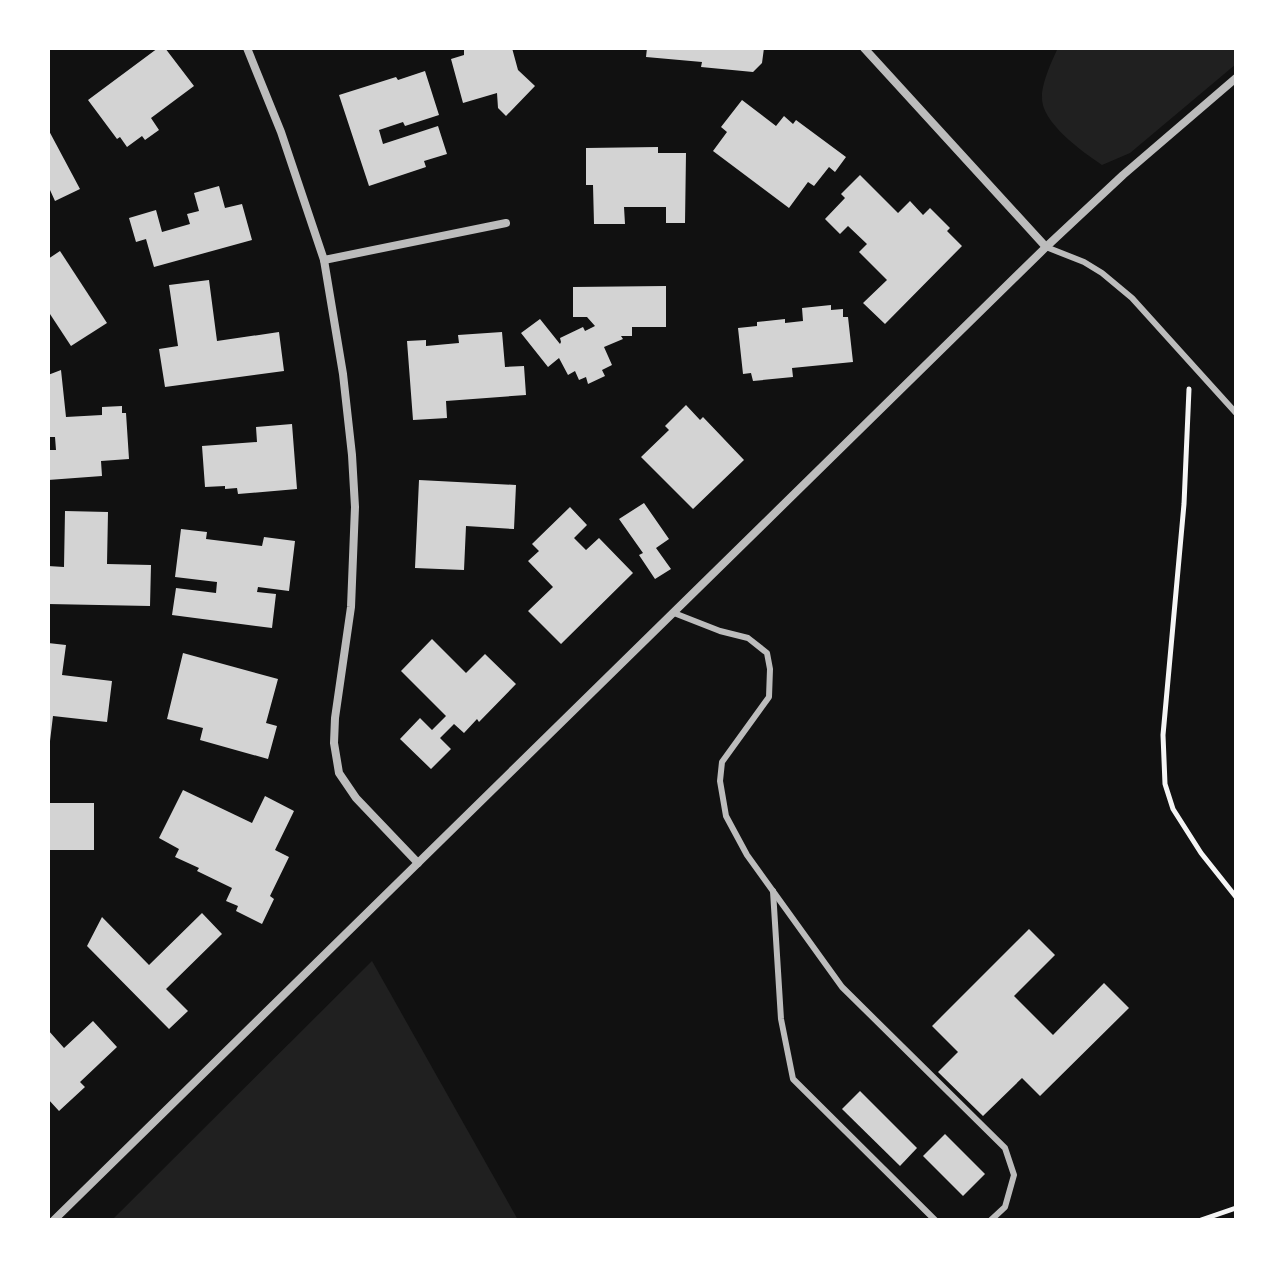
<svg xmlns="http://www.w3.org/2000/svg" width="1284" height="1268" font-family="'Fira Sans',sans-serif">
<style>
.green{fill:#202020}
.building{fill:#d3d3d3}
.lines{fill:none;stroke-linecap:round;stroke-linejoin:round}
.path{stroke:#f5f5f5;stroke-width:5}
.service{stroke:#bcbcbc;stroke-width:6}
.minor{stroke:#bcbcbc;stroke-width:8}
</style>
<rect width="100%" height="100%" fill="#111"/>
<!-- green -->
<g class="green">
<path d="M1058,48H1236V64L1130,153L1102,165C1083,152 1040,122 1042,96C1042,83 1052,60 1058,48Z"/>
<polygon points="372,961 518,1220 112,1220"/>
</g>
<!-- building -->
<g class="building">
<polygon points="158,48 165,48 194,86 151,118 159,130 145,140 142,136 127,147 120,137 117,139 88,100"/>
<polygon points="464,48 512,48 518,70 535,86 506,116 498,108 497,93 463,103 451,59 464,55"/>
<polygon points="647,48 764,48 762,63 753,72 701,67 702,62 646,57"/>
<polygon points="425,71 439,115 405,126 403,122 379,130 383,144 438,126 447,154 424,161 426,167 369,186 339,95 396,77 398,80"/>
<polygon points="742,100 776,126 784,116 793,124 796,120 846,157 835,172 829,167 814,186 808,182 789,208 713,151 727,132 721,127"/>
<polygon points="48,129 80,189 55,201 50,190 48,191"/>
<polygon points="658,147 658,153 686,153 685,223 666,223 666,207 624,207 625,224 594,224 593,185 586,185 586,148"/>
<polygon points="860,175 898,213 910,201 923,215 930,208 950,228 947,231 962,246 885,324 863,303 887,280 859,252 867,244 848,226 840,234 825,219 845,198 841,194"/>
<polygon points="219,186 225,208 242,204 252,240 154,267 146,239 136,242 129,218 156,210 162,232 190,224 187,214 199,211 194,193"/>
<polygon points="60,251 107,323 71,346 48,311 48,259"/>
<polygon points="209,280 217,341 279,332 284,371 165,387 159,349 178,346 169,285"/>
<polygon points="666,286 666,327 632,327 632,336 621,336 623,339 604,347 612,365 602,370 605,376 588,384 586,377 579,380 575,371 568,375 559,358 548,367 521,333 540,319 560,344 561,342 560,338 583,327 585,331 595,326 587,317 573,317 573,287"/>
<polygon points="831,305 831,310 843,309 843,317 848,317 853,362 792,368 793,377 753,381 751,373 743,374 738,328 757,326 757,322 785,319 785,323 803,321 802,308"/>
<polygon points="502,332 505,367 524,366 526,395 446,401 447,418 413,420 407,341 426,340 426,346 459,343 458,335"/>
<polygon points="61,370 66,417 102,415 102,407 122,406 122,413 126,413 129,459 101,461 102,476 48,480 48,450 56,450 55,437 48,437 48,375"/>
<polygon points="686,405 700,420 703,417 744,460 693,509 641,457 669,430 665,426"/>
<polygon points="292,424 297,489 238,494 237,488 225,489 225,486 205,487 202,446 257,442 256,427"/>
<polygon points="419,480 516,485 514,529 466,526 464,570 415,568"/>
<polygon points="644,503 669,539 656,548 671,569 655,579 639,555 643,553 619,519"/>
<polygon points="570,507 587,525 574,538 586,550 599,538 633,573 561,644 528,611 553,587 528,561 539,551 532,544"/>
<polygon points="65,511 108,512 107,564 151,565 150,606 48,604 48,566 64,567"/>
<polygon points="181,529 207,532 206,539 262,546 264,537 295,541 289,591 258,587 257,592 276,594 272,628 172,615 176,588 216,593 217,582 175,577"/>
<polygon points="432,639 466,673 485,654 516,684 479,722 477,719 464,733 454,724 440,738 451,749 431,769 400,739 420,718 432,730 446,716 401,671"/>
<polygon points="48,643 66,645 62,675 112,681 107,722 53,716 50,741 48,741"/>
<polygon points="183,653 278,679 266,723 277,726 268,759 200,740 203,728 167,719"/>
<polygon points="183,790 252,823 265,796 294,811 275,850 289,857 270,896 274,899 262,924 236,911 238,906 226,901 232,888 197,871 199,868 175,857 179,849 159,838"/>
<rect x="48" y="803" width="46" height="47"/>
<polygon points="202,913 222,934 166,989 188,1011 169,1029 87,946 102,917 149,965"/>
<polygon points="1029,929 1055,955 1014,996 1053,1035 1104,983 1129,1008 1040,1096 1022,1078 983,1116 938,1072 958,1052 932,1026"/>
<polygon points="93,1021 117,1047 80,1082 85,1087 59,1111 48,1099 48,1030 64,1048"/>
<polygon points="860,1091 917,1148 900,1166 842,1109"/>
<polygon points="945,1134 985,1174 963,1196 923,1156"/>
</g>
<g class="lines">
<!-- path -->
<g class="path">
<polyline points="1189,389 1184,504 1163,735 1165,784 1173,809 1201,853 1236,897"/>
<polyline points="1201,1220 1236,1208"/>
</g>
<!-- service -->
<g class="service">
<polyline points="1046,247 1084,262 1102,273 1132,298 1236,413"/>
<polyline points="674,613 720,631 748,638 767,653 770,669 769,697 722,762 720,781 726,816 747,855 842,987 1005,1148 1014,1175 1005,1207 991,1220"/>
<polyline points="773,891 781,1019 793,1079 935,1220"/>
</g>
<!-- minor -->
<g class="minor">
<polyline points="247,48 281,132 324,260 343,374 352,455 355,507 351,607 335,718 334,743 339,773 356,798 418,863"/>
<polyline points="864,48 1046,247"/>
<polyline points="324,260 506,223"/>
<polyline points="54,1220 1046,247 1123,175 1236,78"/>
</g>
</g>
<!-- border -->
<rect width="1284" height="1268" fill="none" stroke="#ffffff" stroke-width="100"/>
</svg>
